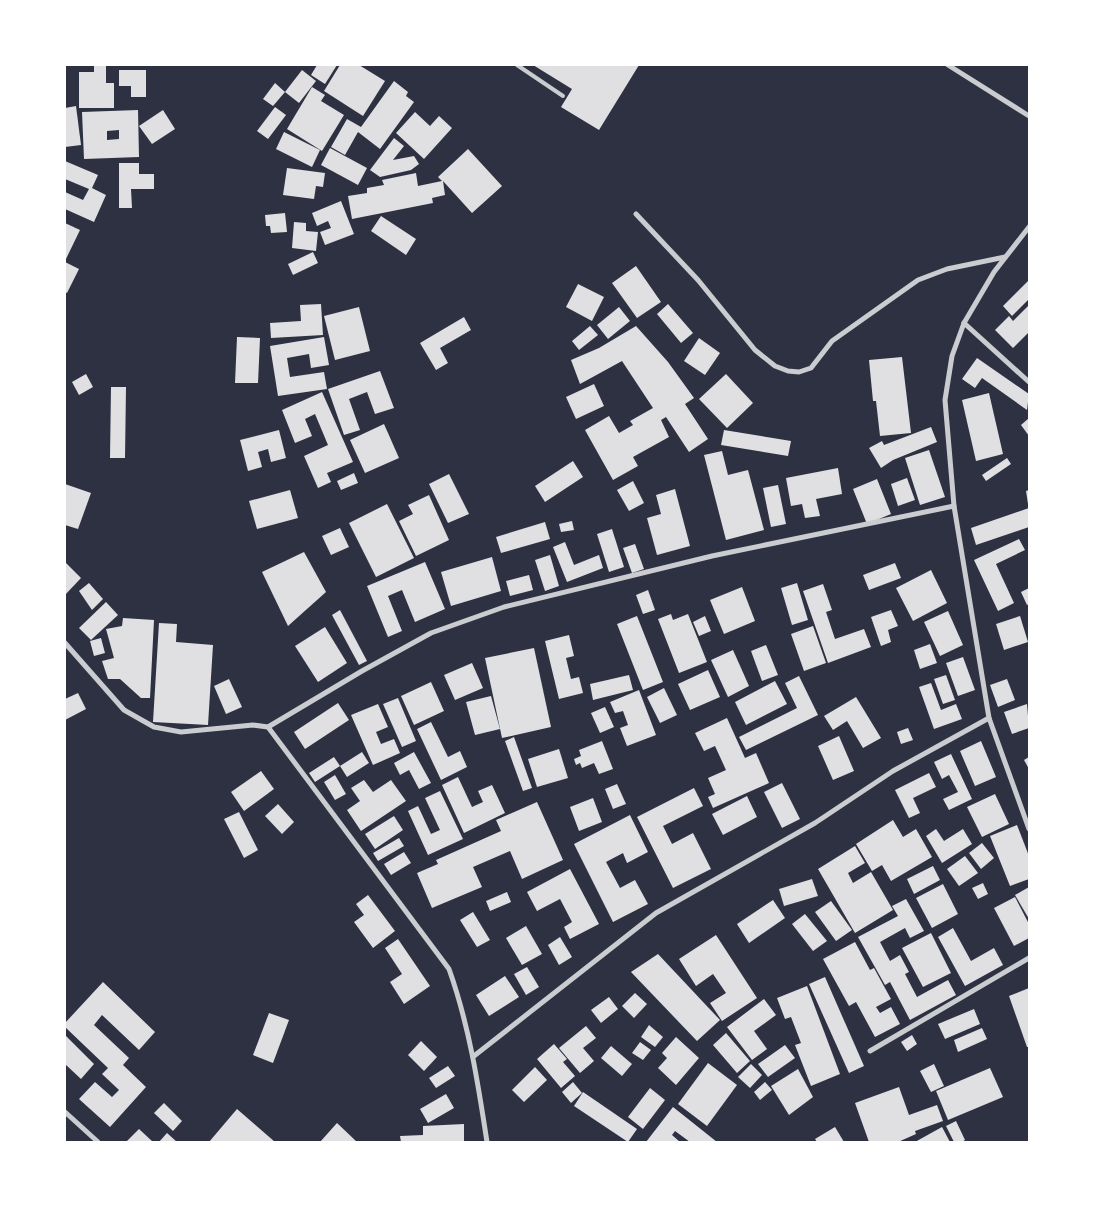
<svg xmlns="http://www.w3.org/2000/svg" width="1094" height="1207" font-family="'PT Sans',sans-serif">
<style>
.building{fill:#e0e0e3;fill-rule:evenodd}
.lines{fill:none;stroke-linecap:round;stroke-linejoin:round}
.service{stroke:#caccd0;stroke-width:4}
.minor{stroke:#caccd0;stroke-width:5}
</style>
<rect width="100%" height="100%" fill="#2d3142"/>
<!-- building -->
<g class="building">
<polygon points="317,65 337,65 325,84 311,75"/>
<polygon points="340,65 359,65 385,81 363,116 324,91"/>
<polygon points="533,65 639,65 599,130 561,107 572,89"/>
<polygon points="94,66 106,66 106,83 114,83 114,108 79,108 79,72 94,72"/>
<polygon points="119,70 146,70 146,97 131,97 131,86 119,86"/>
<polygon points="302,70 316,81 299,103 285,92"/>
<polygon points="394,81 408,92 406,96 414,102 380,149 358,132 345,155 331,147 347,119 361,127"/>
<polygon points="275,83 285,92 273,106 263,99"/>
<polygon points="312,87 325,95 321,101 344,115 322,151 287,129"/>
<polygon points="76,106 81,145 65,147 65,108"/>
<polygon points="275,107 286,115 268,139 257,131"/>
<path d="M138,110L139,157L84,159L82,112ZM119,130V139L107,140V131Z"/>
<polygon points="163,110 175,129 152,144 139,126"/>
<polygon points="415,112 430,126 439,116 452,128 424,159 396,133"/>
<polygon points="284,132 320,150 312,167 276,149"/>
<polygon points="394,138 404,146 393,160 414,156 419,164 411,170 380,177 370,170"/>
<polygon points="330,148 367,168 358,185 321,165"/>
<polygon points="468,149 502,186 472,213 443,181 445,195 432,198 433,203 352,219 348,196 367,193 367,188 384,185 382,180 416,173 418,186 442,181 438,177"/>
<polygon points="65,161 98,175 92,188 106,195 94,222 65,209 65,192 83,200 89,189 65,179"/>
<polygon points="119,163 139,163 139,174 154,174 154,189 131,189 132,208 119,208"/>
<polygon points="287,168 325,173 323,187 316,186 314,199 283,195"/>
<polygon points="341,201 354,234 325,245 320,232 331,228 328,221 317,226 312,213"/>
<polygon points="285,213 287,232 271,233 270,226 266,226 265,215"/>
<polygon points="381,216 416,239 406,255 371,231"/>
<polygon points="294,222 306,223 306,231 318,232 316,251 292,248"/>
<polygon points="65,223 80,230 65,261"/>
<polygon points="313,252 318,263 293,275 288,264"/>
<polygon points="65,262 79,269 67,293 65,292"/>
<polygon points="636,266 661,302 637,318 612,283"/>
<polygon points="1029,280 1029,299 1012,316 1003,306"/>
<polygon points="578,284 604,297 592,321 566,307"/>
<polygon points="321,304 323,335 271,338 270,323 301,321 300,305"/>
<polygon points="668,304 693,333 681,343 657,314"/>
<polygon points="1029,305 1029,332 1013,348 995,330 1009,316 1013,321"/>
<polygon points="359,307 370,351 335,360 324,316"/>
<polygon points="619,307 630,321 608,339 597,325"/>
<polygon points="464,317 471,330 440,348 448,363 436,370 420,343"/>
<polygon points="590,326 598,335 579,350 572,341"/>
<polygon points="636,326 668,362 694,398 685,404 708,439 689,452 666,417 661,420 669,437 633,457 638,466 613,480 585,430 609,416 619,433 633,425 630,421 653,408 622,361 580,384 571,360 599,348"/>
<polygon points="237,337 260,338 258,383 235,383"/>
<polygon points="324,337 329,365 311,368 309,354 287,358 290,377 324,372 327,389 278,396 270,346"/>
<polygon points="699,338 720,353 705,375 684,361"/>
<polygon points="902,357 911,433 880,436 876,401 873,401 869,360"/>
<polygon points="977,358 1029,394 1027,410 982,378 975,388 962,379"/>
<polygon points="380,371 394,408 375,414 367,392 349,399 360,430 344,435 328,389"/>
<polygon points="86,374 93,387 79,395 72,382"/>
<polygon points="726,374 753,403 727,428 699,399"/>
<polygon points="594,384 604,406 576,419 566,397"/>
<polygon points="111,387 126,387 125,458 110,458"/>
<polygon points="322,392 353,462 327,473 331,482 318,488 304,456 328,445 315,414 305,419 312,436 295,443 282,410"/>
<polygon points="989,393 1003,454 976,461 962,400"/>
<polygon points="1029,418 1029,436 1021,425"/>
<polygon points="384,424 399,458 365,473 350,440"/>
<polygon points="931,427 937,442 893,460 881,468 869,448 882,441 884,445"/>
<polygon points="279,430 286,458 271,462 268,449 258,452 262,467 248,471 240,440"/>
<polygon points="724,430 791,441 788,456 721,445"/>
<polygon points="929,450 945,497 920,505 905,458"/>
<polygon points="722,451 728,475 748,470 764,530 726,540 704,455"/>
<polygon points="1007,458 1011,464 986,481 982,475"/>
<polygon points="573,461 583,477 545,502 535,486"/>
<polygon points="838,468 842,494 816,499 820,516 805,518 802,504 791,506 786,478"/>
<polygon points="354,473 358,483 341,490 337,481"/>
<polygon points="449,474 469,514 448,523 429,484"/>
<polygon points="907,478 915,500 898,506 891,484"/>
<polygon points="877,479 891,514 867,524 853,489"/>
<polygon points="633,481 644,503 629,511 617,490"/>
<polygon points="65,484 91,493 78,529 65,525"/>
<polygon points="778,485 786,524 771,527 763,488"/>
<polygon points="675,489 690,546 657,555 647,518 661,514 656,495"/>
<polygon points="290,490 298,518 257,529 249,501"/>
<polygon points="1029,490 1029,504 1028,504 1026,491"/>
<polygon points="429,495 449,540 416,556 399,521 413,514 408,505"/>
<polygon points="387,504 414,558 376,577 349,523"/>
<polygon points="1029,508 1029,527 976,545 971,528"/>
<polygon points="572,521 574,530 561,532 559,524"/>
<polygon points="545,522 550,539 501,553 496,537"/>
<polygon points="340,528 349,547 331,555 322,536"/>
<polygon points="612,529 624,567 609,572 597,534"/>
<polygon points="1019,539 1025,550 996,564 1014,603 998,611 974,560"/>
<polygon points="565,542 574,565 599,555 603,568 567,582 553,547"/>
<polygon points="635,544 644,569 632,573 623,548"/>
<polygon points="304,552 326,592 288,626 262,572"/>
<polygon points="550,555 559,586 545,591 535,560"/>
<polygon points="492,557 501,591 451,606 441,572"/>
<polygon points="65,562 81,578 65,595"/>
<polygon points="425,562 445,609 415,622 402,590 388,596 402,631 388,637 367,586"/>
<polygon points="895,563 901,578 869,590 863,575"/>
<polygon points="931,570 947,603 913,621 896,588"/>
<polygon points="529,575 533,590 510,596 506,581"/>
<polygon points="89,583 103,599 92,610 79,591"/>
<polygon points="797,583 808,620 792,625 781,588"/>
<polygon points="823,584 832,610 826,612 835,639 864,629 871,647 828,663 803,591"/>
<polygon points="742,587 755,621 724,634 710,600"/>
<polygon points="1029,588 1029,604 1027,605 1021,592"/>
<polygon points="648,590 655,610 643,614 636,595"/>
<polygon points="106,602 118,615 91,640 79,628"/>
<polygon points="340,610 367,661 359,665 332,615"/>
<polygon points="891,610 898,626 888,630 891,642 881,646 871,617"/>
<polygon points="948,611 963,645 940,656 924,622"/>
<polygon points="671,614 673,620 688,614 707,662 679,673 658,619"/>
<polygon points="637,616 663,682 643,690 617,624"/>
<polygon points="705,616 711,631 699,636 693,622"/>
<polygon points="1020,616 1028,642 1004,650 996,624"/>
<polygon points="123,618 154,620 150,698 141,698 120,679 108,679 102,661 114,658 106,629 122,626"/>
<polygon points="159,623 177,624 176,642 213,645 208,725 153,722"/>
<polygon points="813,626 826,663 804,671 791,634"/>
<polygon points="325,627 347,663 318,682 295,646"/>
<polygon points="569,635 574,656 566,658 571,679 579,677 583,693 559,699 545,641"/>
<polygon points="101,638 105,653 94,656 90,641"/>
<polygon points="930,644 937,663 920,669 914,650"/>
<polygon points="766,645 778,675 762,681 751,651"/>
<polygon points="534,648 551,727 502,738 485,658"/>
<polygon points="733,650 749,686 728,697 711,660"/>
<polygon points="963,657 975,690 958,696 946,663"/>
<polygon points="472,663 483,688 455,700 444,675"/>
<polygon points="708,670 720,697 690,710 678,684"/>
<polygon points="629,675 633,690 593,700 590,684"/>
<polygon points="946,675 955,700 943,704 934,679"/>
<polygon points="799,676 818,715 746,750 739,737 797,708 785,683"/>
<polygon points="229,679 242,707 226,714 214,686"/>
<polygon points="1007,679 1015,700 998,707 990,685"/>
<polygon points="775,681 787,704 746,725 735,702"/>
<polygon points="431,682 444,711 414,725 401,696"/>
<polygon points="931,683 941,710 956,704 962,719 934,729 919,687"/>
<polygon points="664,688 677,715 660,723 647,697"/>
<polygon points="639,690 656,735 627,746 620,728 628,725 623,711 615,713 610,702"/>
<polygon points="78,693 86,709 65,720 65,699"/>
<polygon points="491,696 500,729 475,735 466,702"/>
<polygon points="856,697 881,738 863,748 847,721 833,730 824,716"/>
<polygon points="398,698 416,741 402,747 383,704"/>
<polygon points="338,703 349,720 305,749 294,732"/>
<polygon points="378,704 388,727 376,732 381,744 394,739 400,753 373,765 351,715"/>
<polygon points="1027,704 1029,728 1012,734 1004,712"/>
<polygon points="605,707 614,727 600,733 591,713"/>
<polygon points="727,718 745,758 756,753 769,783 713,808 708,797 715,794 708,778 726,770 715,746 704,751 695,733"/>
<polygon points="431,722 448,757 460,751 467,767 441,780 417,729"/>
<polygon points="908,728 913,740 901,744 897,732"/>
<polygon points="839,736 854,771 833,780 818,746"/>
<polygon points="514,737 532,788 523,791 505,741"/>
<polygon points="602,741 613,769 599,774 594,763 582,768 580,763 576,765 574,759 581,756 579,750"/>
<polygon points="981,741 996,777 975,786 960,751"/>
<polygon points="559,749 568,778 537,787 528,759"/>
<polygon points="362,752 369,763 347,777 340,766"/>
<polygon points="414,752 431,783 419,789 409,770 400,775 394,763"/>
<polygon points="951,754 972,799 949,810 943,799 958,792 949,775 942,779 934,762"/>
<polygon points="334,757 340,766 315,782 309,773"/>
<polygon points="1029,757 1029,769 1024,760"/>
<polygon points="261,771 274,789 244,811 231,792"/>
<polygon points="929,773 936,787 913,798 920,813 909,818 895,790"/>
<polygon points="335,775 346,794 335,800 324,782"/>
<polygon points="458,777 472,807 483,802 478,791 492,785 505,813 464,833 442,785"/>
<polygon points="364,780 373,792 391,780 406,801 361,831 347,810 360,801 351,788"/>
<polygon points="782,783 800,819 782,828 764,792"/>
<polygon points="617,784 626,804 613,809 605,789"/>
<polygon points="694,788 703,806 663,826 672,844 693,833 711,869 673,888 637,817"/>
<polygon points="440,791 463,839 428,855 408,811 418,806 431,834 440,830 425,798"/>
<polygon points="995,794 1009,824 982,837 967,807"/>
<polygon points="747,796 757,817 723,835 712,814"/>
<polygon points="593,798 602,822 579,831 570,807"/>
<polygon points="537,802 563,860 522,879 510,851 473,867 482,887 432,908 417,873 438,864 436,860 501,831 496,820"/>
<polygon points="278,804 294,822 282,834 265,816"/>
<polygon points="239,812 258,850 244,858 224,819"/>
<polygon points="630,815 648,852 627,863 623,853 606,862 620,888 635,880 648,904 613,922 574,844"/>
<polygon points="394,816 403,830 375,849 365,834"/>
<polygon points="893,820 903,837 916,829 932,857 891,881 882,865 872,871 856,844"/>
<polygon points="1017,825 1029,856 1029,879 1010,886 990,836"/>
<polygon points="936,829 944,841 963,829 972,844 942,863 926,836"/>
<polygon points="399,838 404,846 378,861 373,853"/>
<polygon points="982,843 994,858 981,869 969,853"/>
<polygon points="855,846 865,863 848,873 853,883 871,872 893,910 855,933 818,869"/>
<polygon points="404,852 411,863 391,875 384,864"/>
<polygon points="965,856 978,873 959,886 947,869"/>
<polygon points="933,866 940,880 914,894 907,879"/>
<polygon points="570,869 599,924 570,939 564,927 572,922 560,899 537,911 527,892"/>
<polygon points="812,879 818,896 784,906 779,889"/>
<polygon points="983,883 988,894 978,899 972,888"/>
<polygon points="943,884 958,914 932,928 916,898"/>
<polygon points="1029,887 1029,919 1015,895"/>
<polygon points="507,892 511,902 490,911 486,901"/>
<polygon points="368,895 395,931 373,948 354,922 364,915 356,904"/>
<polygon points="1015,897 1029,924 1029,938 1014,946 994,908"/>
<polygon points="906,899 924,931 910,938 905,928 880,942 890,961 900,955 909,972 905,974 917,997 948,980 956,995 910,1020 890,982 885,985 858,937 898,916 892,906"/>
<polygon points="773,900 785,918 749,943 737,924"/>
<polygon points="831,901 852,930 836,941 815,912"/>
<polygon points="473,912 490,940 477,947 460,920"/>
<polygon points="805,914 827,941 813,951 792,924"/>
<polygon points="526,926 542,954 522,965 506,938"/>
<polygon points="953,928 971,961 994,948 1003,965 965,986 938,937"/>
<polygon points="931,933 951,973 923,987 902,948"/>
<polygon points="716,935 757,998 722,1021 710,1003 726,993 713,974 696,986 679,959"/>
<polygon points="560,937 572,957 559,965 548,945"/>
<polygon points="398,939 430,986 404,1004 390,982 402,974 385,948"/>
<polygon points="855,942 870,970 874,968 891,999 876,1007 880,1013 891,1007 900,1024 875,1037 856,1002 849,1006 823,959"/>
<polygon points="658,954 720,1020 697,1041 631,972"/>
<polygon points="527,967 539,987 526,995 514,974"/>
<polygon points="505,976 519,997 489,1016 476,995"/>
<polygon points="825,977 864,1066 849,1073 809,984"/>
<polygon points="103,982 155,1032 139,1050 102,1015 94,1025 129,1058 123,1065 146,1087 110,1127 79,1099 95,1082 112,1097 119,1090 102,1074 108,1068 65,1027 65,1023"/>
<polygon points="807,986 840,1074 811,1086 795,1045 801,1043 791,1017 785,1019 777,998"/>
<polygon points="1029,988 1029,1047 1027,1047 1009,996"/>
<polygon points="635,993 647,1004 634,1018 622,1006"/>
<polygon points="609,997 618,1009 601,1023 591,1010"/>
<polygon points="764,999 776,1015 754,1031 767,1049 752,1060 727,1027"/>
<polygon points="974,1009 980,1024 945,1039 938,1024"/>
<polygon points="269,1013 289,1020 273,1063 253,1055"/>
<polygon points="649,1025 663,1037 655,1047 641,1037"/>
<polygon points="586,1026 596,1038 583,1048 594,1061 580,1073 559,1048"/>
<polygon points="982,1028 987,1039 958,1052 954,1040"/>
<polygon points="726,1033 750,1061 737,1073 713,1045"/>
<polygon points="65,1035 94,1064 81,1079 65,1064"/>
<polygon points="912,1035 917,1044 907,1051 901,1042"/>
<polygon points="676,1037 699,1058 676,1085 658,1068 667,1058 662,1053"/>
<polygon points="421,1041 437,1057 424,1071 408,1055"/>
<polygon points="640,1042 651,1050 643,1060 632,1053"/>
<polygon points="554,1044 567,1059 563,1062 575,1076 561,1088 537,1059"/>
<polygon points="785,1045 795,1058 768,1077 758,1064"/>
<polygon points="611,1046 632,1064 622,1076 601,1058"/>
<polygon points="708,1063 737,1085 707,1126 678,1104"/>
<polygon points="751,1064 762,1075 750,1088 738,1077"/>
<polygon points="934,1064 944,1086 931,1092 920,1071"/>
<polygon points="448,1066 455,1076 436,1088 429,1078"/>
<polygon points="535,1067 547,1080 524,1102 512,1090"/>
<polygon points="990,1068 1003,1097 948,1120 936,1091"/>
<polygon points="798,1069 813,1097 789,1115 771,1086"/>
<polygon points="573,1082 582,1093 571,1103 562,1092"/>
<polygon points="765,1082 772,1090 760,1100 754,1092"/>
<polygon points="899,1087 909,1115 937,1105 943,1121 915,1131 916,1134 898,1142 869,1142 855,1103"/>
<polygon points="650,1088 665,1100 643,1129 628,1117"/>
<polygon points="583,1092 637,1129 628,1142 574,1106"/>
<polygon points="446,1094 454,1108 428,1123 420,1109"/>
<polygon points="164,1103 182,1121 173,1131 154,1113"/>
<polygon points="673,1107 717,1142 690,1142 675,1131 672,1135 680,1142 646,1142"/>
<polygon points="237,1109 275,1142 209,1142"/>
<polygon points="956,1121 965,1140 962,1142 954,1142 946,1126"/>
<polygon points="337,1123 357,1142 320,1142"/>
<polygon points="464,1124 464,1142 401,1142 400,1136 423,1135 423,1126"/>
<polygon points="835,1127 844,1142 817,1142 815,1139"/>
<polygon points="942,1127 950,1142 915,1142"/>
<polygon points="139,1129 153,1142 126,1142"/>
<polygon points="167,1133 177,1142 159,1142"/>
</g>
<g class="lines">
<!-- service -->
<polyline class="service" points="517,65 563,96"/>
<!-- minor -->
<g class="minor">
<polyline points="948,65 1029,116"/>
<polyline points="636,214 698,280 755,350 775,366 788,371 799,372 811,368 832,341 918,280 947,269 1005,257"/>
<polyline points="1029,227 994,272 964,323 952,356 945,400 954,506 989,718 1029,829"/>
<polyline points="964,323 1029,382"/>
<path d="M65,643L124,710L154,727L181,732L253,725L268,727L449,969C469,1025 478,1083 487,1142"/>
<polyline points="268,727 362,671 431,633 504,607 712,556 954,506"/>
<polyline points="870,1051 1029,958"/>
<polyline points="474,1056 656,913 815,823 893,771 989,718"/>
<polyline points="65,1112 98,1142"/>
</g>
</g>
<!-- border -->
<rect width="1094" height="1207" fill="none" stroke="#ffffff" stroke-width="132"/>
</svg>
